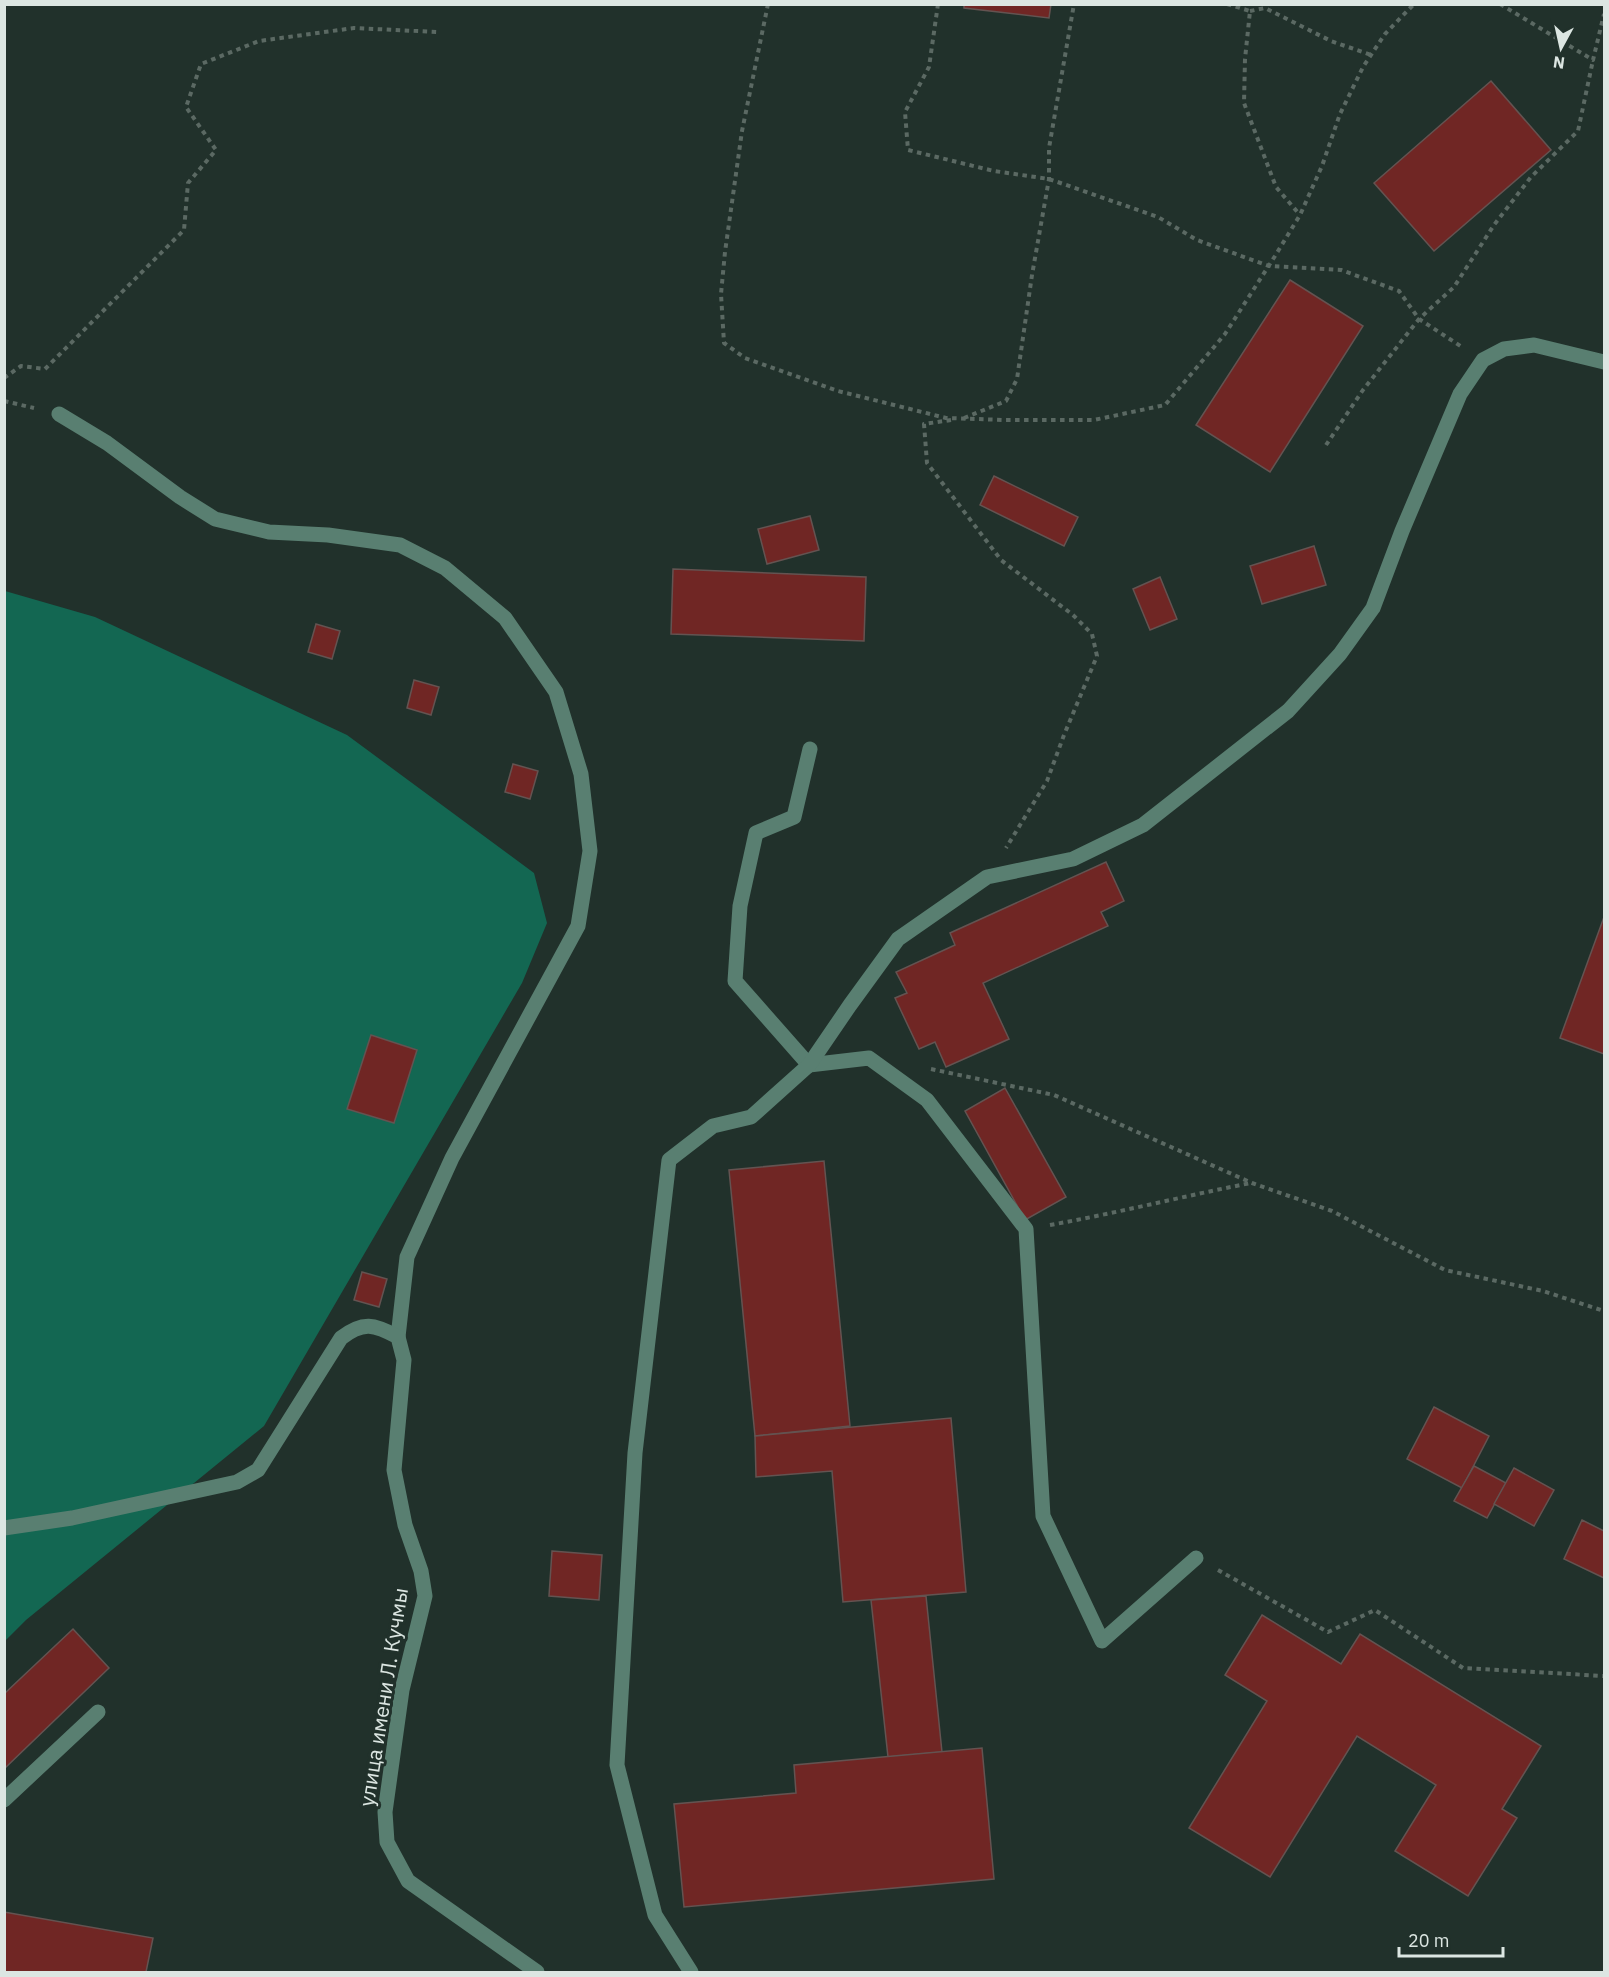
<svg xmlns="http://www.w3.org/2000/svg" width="1609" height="1977" font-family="'IBM Plex Sans',sans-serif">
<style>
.forest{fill:#136752}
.building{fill:#702624;stroke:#645351;stroke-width:1.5}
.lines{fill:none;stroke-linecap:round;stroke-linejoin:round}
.path{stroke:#5b6963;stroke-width:4;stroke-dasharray:4.5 4.5;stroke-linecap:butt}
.minor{stroke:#597f71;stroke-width:15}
.labels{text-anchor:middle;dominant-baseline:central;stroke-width:6;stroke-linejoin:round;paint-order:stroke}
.street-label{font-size:21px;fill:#dce6e2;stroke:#21312b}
</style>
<rect width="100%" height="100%" fill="#21312b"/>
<!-- forest -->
<polygon class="forest" points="5,591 95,617 347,735 534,873 547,923 522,983 264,1426 26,1620 5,1641"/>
<!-- building -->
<g class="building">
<polygon points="964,4 1051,4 1049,18 964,8"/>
<polygon points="1491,81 1551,150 1434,251 1374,183"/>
<polygon points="1290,280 1363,326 1270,472 1196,425"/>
<polygon points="994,476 1078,517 1064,546 980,505"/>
<polygon points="810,516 819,550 767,564 758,529"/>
<polygon points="1314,546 1326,585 1262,604 1250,566"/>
<polygon points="673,569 866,577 864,641 671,634"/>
<polygon points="1160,577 1177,619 1150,630 1133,589"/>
<polygon points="316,624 340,631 332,659 308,652"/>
<polygon points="414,680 439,687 431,715 407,708"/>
<polygon points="513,764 538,771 530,799 505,792"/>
<polygon points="1106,862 1124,901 1101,912 1108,926 983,983 1009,1039 946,1067 935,1042 919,1049 895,998 907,993 896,972 955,945 950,933"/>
<polygon points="1604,917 1604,1054 1560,1038"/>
<polygon points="371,1035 417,1050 394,1123 347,1109"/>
<polygon points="1005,1088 1066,1197 1025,1220 965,1111"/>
<polygon points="824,1161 850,1426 755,1436 729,1170"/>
<polygon points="362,1272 387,1279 379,1307 354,1300"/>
<polygon points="1434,1407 1489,1436 1462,1488 1407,1459"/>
<polygon points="951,1418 966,1592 843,1602 832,1471 756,1477 755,1436"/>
<polygon points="1474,1466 1506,1483 1487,1518 1454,1501"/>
<polygon points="1514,1468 1554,1490 1534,1526 1494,1504"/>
<polygon points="1582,1520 1604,1531 1604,1578 1564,1559"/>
<polygon points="552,1551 602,1555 599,1600 549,1596"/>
<polygon points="926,1596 942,1752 888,1757 871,1600"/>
<polygon points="1262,1615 1341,1664 1360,1634 1541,1746 1502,1809 1517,1818 1468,1896 1395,1851 1436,1785 1357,1736 1270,1877 1189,1828 1267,1701 1225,1675"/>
<polygon points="73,1629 109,1668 4,1769 4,1694"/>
<polygon points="982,1748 994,1879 684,1907 674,1804 796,1793 794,1765"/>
<polygon points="4,1912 153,1938 146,1972 4,1972"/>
</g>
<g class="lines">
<!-- path -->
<g class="path">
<polyline points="768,4 742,131 725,252 721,294 724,343 745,358 838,391 946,418 1005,420 1094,420 1165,405 1225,334 1275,256 1300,215 1322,166 1340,114 1363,67 1385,34 1414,4"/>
<polyline points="938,4 929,67 905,112 908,150 994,171 1049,179 1158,217 1197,240 1269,266 1341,270 1399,291 1419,319 1462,347"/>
<polyline points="1227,4 1250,11 1245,59 1244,103 1276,187 1300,215"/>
<polyline points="1500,4 1593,60 1604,14"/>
<polyline points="1250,11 1265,8 1331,41 1371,55"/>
<polyline points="4,378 21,366 45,369 184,230 188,183 216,150 186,107 201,64 259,41 354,28 437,32"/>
<polyline points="4,401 34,408"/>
<polyline points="964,418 1006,401 1017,379 1032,275 1049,179 1049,148 1074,4"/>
<polyline points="951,420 924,424 927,463 1001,560 1073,615 1092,634 1097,656 1064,735 1047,781 1006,848"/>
<polyline points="1326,445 1363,390 1419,319 1454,287 1494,225 1531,177 1578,131 1593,60"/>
<polyline points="931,1069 1054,1095 1252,1183 1332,1211 1445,1270 1543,1291 1604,1311"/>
<path d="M1050,1225C1117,1213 1184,1196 1251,1183"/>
<polyline points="1218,1570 1328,1632 1375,1610 1463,1668 1604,1676"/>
</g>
<!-- minor -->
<g class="minor">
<polyline points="59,414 107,443 180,497 215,519 269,532 328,535 400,545 445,568 505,618 556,692 581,774 590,851 578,926 452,1158 407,1257 398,1337"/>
<polyline points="809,1065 869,1058 927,1100 1026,1229 1043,1516 1102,1641 1196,1558"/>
<polyline points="809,1065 735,981 740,906 756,833 794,817 810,749"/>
<path d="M4,1528L72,1518L237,1482L258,1470L341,1338C363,1321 374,1324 398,1337L404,1360L394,1470L405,1525L421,1571L425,1596L402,1690L385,1812L387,1842L408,1881L537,1972"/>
<polyline points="4,1800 98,1712"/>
<polyline points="691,1972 655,1915 617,1765 635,1453 669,1160 713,1126 751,1117 809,1065 850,1005 898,939 987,877 1073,859 1143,825 1288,711 1340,654 1373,608 1402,531 1460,394 1483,360 1504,349 1534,345 1604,362"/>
</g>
</g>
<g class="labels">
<!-- street labels -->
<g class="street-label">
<text transform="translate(383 1697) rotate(-81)">улица имени Л. Кучмы</text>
</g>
</g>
<!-- border -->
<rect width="1609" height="1977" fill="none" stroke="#dce6e2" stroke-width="12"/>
<!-- north arrow -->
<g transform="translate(1561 48) rotate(188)" stroke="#21312b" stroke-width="4.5" paint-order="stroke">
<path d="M0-4.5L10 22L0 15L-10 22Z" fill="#dce6e2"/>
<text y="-9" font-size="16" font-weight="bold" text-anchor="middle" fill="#dce6e2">N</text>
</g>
<!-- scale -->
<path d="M1399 1947v9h104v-9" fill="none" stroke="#dce6e2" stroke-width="3"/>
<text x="1408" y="1947" font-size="18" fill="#dce6e2" stroke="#21312b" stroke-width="4.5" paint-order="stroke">20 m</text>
</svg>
